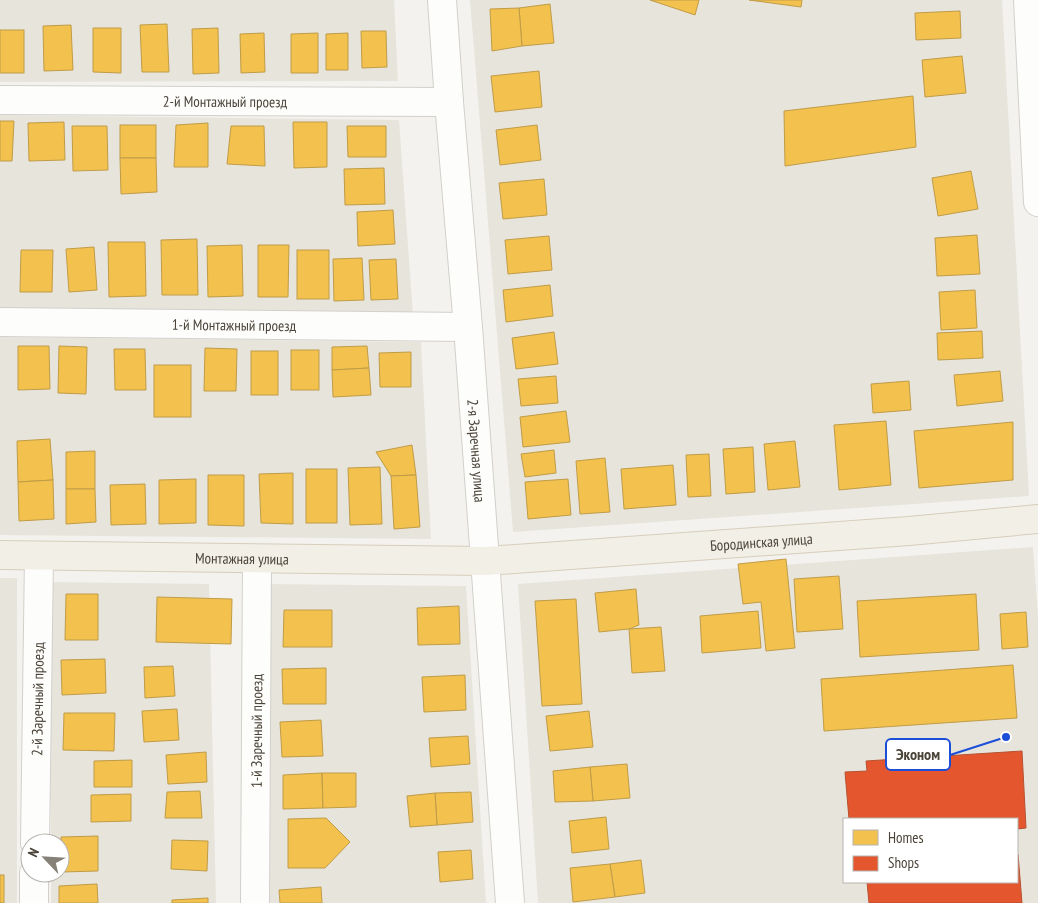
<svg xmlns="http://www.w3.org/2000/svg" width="1038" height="903" font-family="'PT Sans Narrow',sans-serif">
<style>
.residential{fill:#e7e4dc;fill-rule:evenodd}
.homes{fill:#f2c14e;stroke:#c09c48}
.shops{fill:#e4572e;stroke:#b65131}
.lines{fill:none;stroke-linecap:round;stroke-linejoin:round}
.minor-casing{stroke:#d2d0cb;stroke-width:30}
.major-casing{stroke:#d6cebb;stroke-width:30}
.minor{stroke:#fdfdfc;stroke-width:28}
.major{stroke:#f2efe6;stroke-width:28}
.labels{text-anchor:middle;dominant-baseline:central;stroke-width:5;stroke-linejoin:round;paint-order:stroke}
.street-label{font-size:15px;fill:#4b4439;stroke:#fff}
.leader{fill:none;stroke:#1d4ed8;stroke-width:2}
.callout-dot{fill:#1d4ed8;stroke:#fff;stroke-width:2}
.callout{fill:#fff;stroke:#1d4ed8;stroke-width:2}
.callout-label{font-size:16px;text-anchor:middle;font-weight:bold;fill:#4b4439}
</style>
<rect width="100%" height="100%" fill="#f4f2ee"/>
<!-- residential -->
<g class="residential">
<polygon points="0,0 394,0 398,81 0,82"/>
<polygon points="470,0 1002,0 1029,496 513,532"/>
<polygon points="0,115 399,120 413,315 0,309"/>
<polygon points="0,337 421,342 431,539 0,535"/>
<path d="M1033,547L1038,618V903H538L518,584ZM844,819H1017V882H844Z"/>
<rect x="0" y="578" width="17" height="325"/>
<polygon points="49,582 209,584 216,903 51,903 51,873 60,873 60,843 51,843"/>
<polygon points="261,584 466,586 486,903 268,903"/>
</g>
<!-- homes -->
<g class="homes">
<polygon points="650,0 699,0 695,15"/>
<polygon points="749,0 802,0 801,7"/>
<polygon points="550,4 554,43 522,46 519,8"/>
<polygon points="519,8 522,46 492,51 490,9"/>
<polygon points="960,11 961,38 916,40 915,13"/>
<polygon points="167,24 169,72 142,72 140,25"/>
<polygon points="71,25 73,70 44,71 43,26"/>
<polygon points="93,28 121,28 121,73 93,72"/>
<polygon points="218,28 219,73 193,74 192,29"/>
<rect x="0" y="30" width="24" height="43"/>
<polygon points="361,31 386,31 387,67 362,68"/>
<polygon points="264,33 265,72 241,73 240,34"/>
<polygon points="318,33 318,73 291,73 291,34"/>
<polygon points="348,33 348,70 326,70 326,34"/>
<polygon points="962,56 966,93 925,97 922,60"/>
<polygon points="539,71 542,107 495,112 491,76"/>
<polygon points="913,96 916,147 785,166 784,111"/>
<polygon points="0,121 14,121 12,161 0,161"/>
<polygon points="64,122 65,160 29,161 28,123"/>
<polygon points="293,122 327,122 327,167 294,168"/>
<polygon points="208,123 208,167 174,167 176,125"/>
<rect x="120" y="125" width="36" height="33"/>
<polygon points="537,125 541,160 500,165 496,130"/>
<polygon points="72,126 107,126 108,170 73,171"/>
<polygon points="231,126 264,126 265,166 227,164"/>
<polygon points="347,126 386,126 386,157 348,157"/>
<polygon points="120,158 156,158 157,192 121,194"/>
<polygon points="384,168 385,204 345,205 344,169"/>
<polygon points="971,171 978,209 938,216 932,178"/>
<polygon points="544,179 547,215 503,219 499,183"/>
<polygon points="393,210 395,244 358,246 357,212"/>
<polygon points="977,235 980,274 937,276 935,238"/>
<polygon points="549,236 552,270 508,274 505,240"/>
<polygon points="197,239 198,295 162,295 161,240"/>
<polygon points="108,242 145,242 146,296 109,297"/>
<polygon points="242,245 243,296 208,297 207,246"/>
<polygon points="258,245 289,245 288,297 258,297"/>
<polygon points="94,247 97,290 69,292 66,249"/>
<polygon points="21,250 53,250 52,292 20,292"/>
<rect x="297" y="250" width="32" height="49"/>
<polygon points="362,258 364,300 334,301 333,259"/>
<polygon points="396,259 398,299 371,300 369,260"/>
<polygon points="550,285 553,316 506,322 503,290"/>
<polygon points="975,290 977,328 941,330 939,292"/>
<polygon points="982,331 983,358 938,360 937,333"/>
<polygon points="554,332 558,364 516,369 512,338"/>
<polygon points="18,346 49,346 50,389 18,390"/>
<polygon points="59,346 87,347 86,394 58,393"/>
<polygon points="367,346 369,368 332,370 332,347"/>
<polygon points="205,348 237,349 236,391 204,391"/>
<polygon points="114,349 145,349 146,390 115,390"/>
<rect x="291" y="350" width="28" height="40"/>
<rect x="251" y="351" width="27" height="44"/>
<polygon points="411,352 411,387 380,387 379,353"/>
<rect x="154" y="365" width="37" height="52"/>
<polygon points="369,368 371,395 333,397 332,370"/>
<polygon points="1000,371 1003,401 957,406 954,375"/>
<polygon points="556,376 558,403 521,406 518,379"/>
<polygon points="909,381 911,410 873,413 871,384"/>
<polygon points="566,411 570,442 523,447 520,417"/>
<polygon points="886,421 891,485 839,490 834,425"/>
<polygon points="1013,422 1013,480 919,488 914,431"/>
<polygon points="50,439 53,480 18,482 17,441"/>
<polygon points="795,441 800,487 768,490 764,444"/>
<polygon points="412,445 416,475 391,476 376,452"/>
<polygon points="753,447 755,492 726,494 723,449"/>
<polygon points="554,450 556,473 525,477 521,454"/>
<polygon points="95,451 95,489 66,489 66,452"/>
<polygon points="709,454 711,496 688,497 686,455"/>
<polygon points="605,458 610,512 580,514 576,461"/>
<polygon points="673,465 676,505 624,509 621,469"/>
<polygon points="380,467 382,524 350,525 348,468"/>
<rect x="306" y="469" width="31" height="54"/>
<polygon points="293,473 293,524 261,523 259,474"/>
<polygon points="208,475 244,475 244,526 208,525"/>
<polygon points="416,475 420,527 394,529 391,476"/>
<polygon points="196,479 196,523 159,524 159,480"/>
<polygon points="568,479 571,515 528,519 525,482"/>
<polygon points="53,480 54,519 19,521 18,482"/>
<polygon points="145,484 146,524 111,525 110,485"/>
<polygon points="66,489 95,489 96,522 66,524"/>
<polygon points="786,559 795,648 766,651 761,602 743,604 738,564"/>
<polygon points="839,576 843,629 797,632 794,579"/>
<polygon points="636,589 639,625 629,629 599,632 595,593"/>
<polygon points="66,594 98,594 98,640 65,640"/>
<polygon points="976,594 979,650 860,657 857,601"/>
<polygon points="157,597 232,599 231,644 156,642"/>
<polygon points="576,599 582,704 542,706 535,601"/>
<polygon points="459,606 460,644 418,645 417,608"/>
<polygon points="284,610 332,610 332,647 283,647"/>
<polygon points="758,611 761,648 702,653 700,616"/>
<polygon points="1026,612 1028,647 1002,649 1000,614"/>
<polygon points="661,627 665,671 632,673 629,629"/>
<polygon points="105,659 106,693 62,695 61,660"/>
<polygon points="1013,665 1017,718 824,731 821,679"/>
<polygon points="173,666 175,696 145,698 144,667"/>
<polygon points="326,668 326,704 283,704 282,669"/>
<polygon points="465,675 466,710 424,712 422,677"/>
<polygon points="177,709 179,740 144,742 142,711"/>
<polygon points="589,711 593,747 550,751 546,716"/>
<polygon points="64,713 115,713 114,751 63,750"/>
<polygon points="321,720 323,756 282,757 280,722"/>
<polygon points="468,736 470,764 431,767 429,738"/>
<polygon points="206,752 207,782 168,784 166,755"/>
<polygon points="132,760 132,787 94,787 94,761"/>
<polygon points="627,764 630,798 593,801 590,767"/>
<polygon points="590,767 593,801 555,802 553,771"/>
<polygon points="322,773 323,808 283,809 283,775"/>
<polygon points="322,773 356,773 356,807 323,808"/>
<polygon points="200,791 202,818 165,818 167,792"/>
<polygon points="471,792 473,822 437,825 435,793"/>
<polygon points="435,793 437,825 410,827 407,796"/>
<polygon points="131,794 131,821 91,822 91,795"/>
<polygon points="606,817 609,849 572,853 569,821"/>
<polygon points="326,818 350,842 325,868 288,868 288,819"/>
<polygon points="98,836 98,871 62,872 61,837"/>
<polygon points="172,840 208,841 207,871 171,869"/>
<polygon points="471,850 473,879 440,882 438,852"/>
<polygon points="641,860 645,893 615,897 610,864"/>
<polygon points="610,864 615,897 573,902 570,868"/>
<rect x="0" y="875" width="4" height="28"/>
<polygon points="97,884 98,903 59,903 59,886"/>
<polygon points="321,887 322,903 280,903 279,890"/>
<polygon points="208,898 208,903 172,903 172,900"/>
</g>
<!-- shops -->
<g class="shops">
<polygon points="1022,751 1026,828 1017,829 1017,819 849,819 845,772 867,771 866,761"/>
<polygon points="1017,854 1018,854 1022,903 869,903 867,882 1017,882"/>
</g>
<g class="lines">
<defs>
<g id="minor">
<path id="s1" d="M442,0L449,102L468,327L510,903"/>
<polyline points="1028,0 1038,202"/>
<path id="s2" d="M0,100L449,102"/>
<path id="s3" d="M0,322L468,327"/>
<path id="s4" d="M35,843L39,556"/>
<polyline points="34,903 34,873"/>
<path id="s5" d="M255,903L257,559"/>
</g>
<g id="major">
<path id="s6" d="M0,555L486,561L909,531L1038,519"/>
</g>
</defs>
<!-- minor casing -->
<use href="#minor" class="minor-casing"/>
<!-- major casing -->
<use href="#major" class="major-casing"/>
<!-- minor -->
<use href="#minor" class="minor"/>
<!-- major -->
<use href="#major" class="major"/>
</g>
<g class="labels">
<!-- street labels -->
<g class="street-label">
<text stroke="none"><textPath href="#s2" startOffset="225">2-й Монтажный проезд</textPath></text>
<text stroke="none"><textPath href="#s3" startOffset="234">1-й Монтажный проезд</textPath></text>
<text stroke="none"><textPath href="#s1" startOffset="452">2-я Заречная улица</textPath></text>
<text stroke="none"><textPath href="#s6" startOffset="762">Бородинская улица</textPath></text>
<text stroke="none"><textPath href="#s6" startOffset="242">Монтажная улица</textPath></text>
<text stroke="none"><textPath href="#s4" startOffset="144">2-й Заречный проезд</textPath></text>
<text stroke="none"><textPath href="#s5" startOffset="172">1-й Заречный проезд</textPath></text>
</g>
</g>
<!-- callouts -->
<path class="leader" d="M1006 737L950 755"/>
<circle class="callout-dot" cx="1006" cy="737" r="5"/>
<rect class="callout" x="886" y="739" width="64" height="31" rx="5"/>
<g class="callout-label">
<text x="918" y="760">Эконом</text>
</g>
<!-- legend -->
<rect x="843" y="818" width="175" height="65" fill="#ffffff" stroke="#b7b4b0"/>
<rect x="853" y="830" width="25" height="15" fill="#f2c14e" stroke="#b7b4b0"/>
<text x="888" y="843" font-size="15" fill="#4b4439">Homes</text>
<rect x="853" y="856" width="25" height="15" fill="#e4572e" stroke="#b7b4b0"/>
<text x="888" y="868" font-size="15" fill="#4b4439">Shops</text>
<!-- north arrow -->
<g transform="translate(45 858) rotate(295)"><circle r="24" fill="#ffffff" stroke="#b7b4b0"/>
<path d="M0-4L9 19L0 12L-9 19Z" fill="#868178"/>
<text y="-8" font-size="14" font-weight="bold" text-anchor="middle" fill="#4b4439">N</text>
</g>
</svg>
